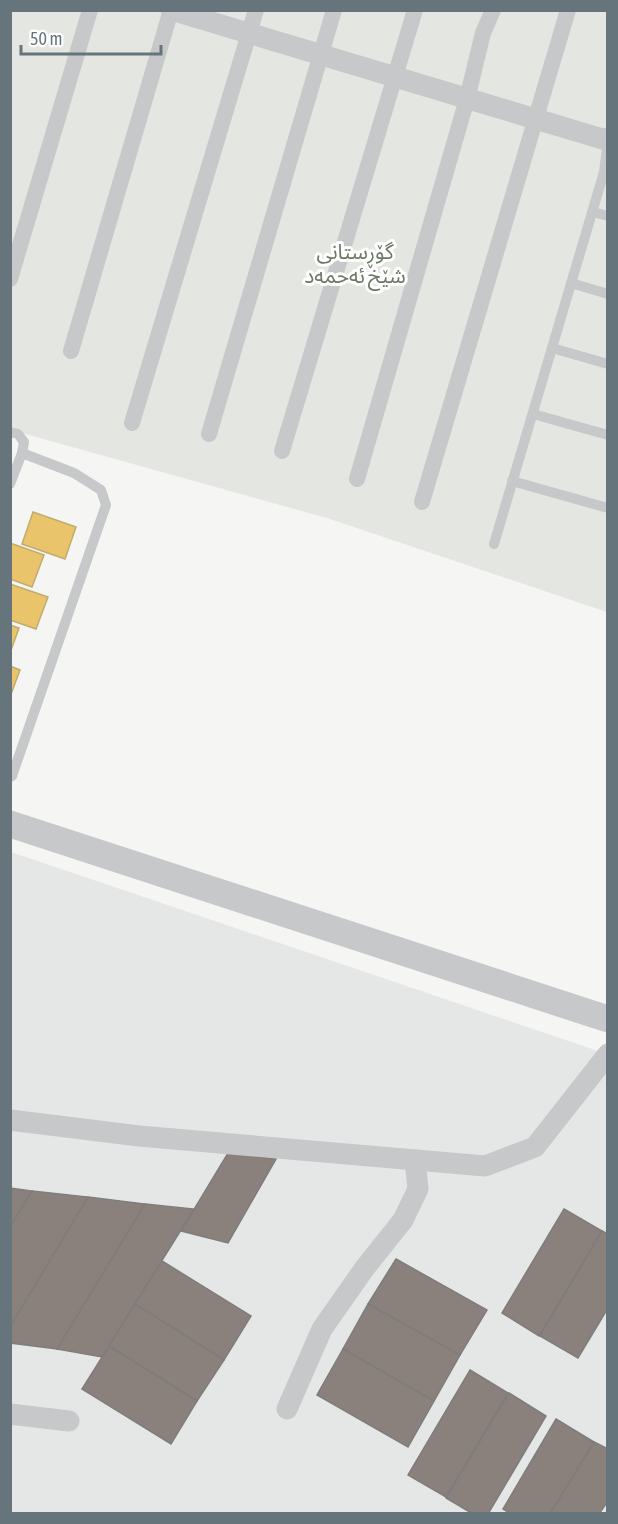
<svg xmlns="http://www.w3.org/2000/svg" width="618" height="1524" font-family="'Asap Condensed','Noto Sans Arabic',sans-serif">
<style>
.built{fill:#e5e6e6}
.green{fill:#e4e6e2}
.homes{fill:#e9c46a;stroke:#c1ac6f;stroke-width:1.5}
.industry{fill:#8a817c;stroke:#7f7d7c;stroke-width:1.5}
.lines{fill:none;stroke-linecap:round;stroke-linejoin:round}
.service{stroke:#c6c8c9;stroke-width:10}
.pedestrian{stroke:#c6c8c9;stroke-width:16}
.minor{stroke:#c6c8c9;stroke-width:21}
.tertiary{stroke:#c6c8c9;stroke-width:27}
.labels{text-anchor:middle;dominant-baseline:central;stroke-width:6;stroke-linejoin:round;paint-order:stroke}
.park-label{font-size:21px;fill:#6d7967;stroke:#fff}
</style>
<rect width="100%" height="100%" fill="#f5f5f4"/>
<!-- built -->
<polygon class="built" points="11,852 607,1054 607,1513 11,1514"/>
<!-- green -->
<polygon class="green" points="10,11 607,11 607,612 327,518 11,430"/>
<!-- homes -->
<g class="homes">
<polygon points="33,512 76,527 65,559 22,544"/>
<polygon points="10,543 44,555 32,587 10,579"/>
<polygon points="10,584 48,597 36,629 10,620"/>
<polygon points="10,625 19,628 10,653"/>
<polygon points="10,666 20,670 10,697"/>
</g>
<!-- industry -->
<g class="industry">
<polygon points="228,1153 276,1159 228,1243 181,1231"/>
<polygon points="10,1188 32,1191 10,1227"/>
<polygon points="32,1191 88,1197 10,1327 10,1227"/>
<polygon points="88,1197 145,1204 57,1349 10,1343 10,1327"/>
<polygon points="145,1204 194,1209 102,1357 57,1349"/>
<polygon points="564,1209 602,1231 539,1336 502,1313"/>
<polygon points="602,1231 608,1234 608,1308 578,1358 540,1336"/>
<polygon points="396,1259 487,1310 460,1355 368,1304"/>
<polygon points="162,1261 251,1316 224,1360 135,1304"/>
<polygon points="135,1304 224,1360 197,1401 109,1346"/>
<polygon points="368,1304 460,1355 434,1401 343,1349"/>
<polygon points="109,1346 197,1401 171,1444 82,1389"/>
<polygon points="343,1349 434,1401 408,1447 317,1395"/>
<polygon points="470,1370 508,1393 446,1497 408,1475"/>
<polygon points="509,1393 546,1416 488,1514 473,1514 446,1498"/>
<polygon points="556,1419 594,1442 550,1514 511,1514 503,1509"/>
<polygon points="594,1442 608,1449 608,1501 599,1514 550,1514"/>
</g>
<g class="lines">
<!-- service -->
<g class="service">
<polyline points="593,212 608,216"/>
<polyline points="571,283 608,294"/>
<polyline points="552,348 608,364"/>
<polyline points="533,414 608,435"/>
<polyline points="10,432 18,434 24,442 22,453 74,473 101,490 106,505 12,776 10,777"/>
<polyline points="512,481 608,508"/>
<polyline points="10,484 22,453"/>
<polyline points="494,544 604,172 608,140"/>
</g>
<!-- pedestrian -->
<g class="pedestrian">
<polyline points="10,279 90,10"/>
<polyline points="71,351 171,10"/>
<polyline points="132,423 256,10"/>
<polyline points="209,434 334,10"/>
<polyline points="282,451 415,10"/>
<polyline points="357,479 467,99 483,33 493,10"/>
<polyline points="422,502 568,10"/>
</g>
<!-- minor -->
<g class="minor">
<polyline points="171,10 606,140 608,138"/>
<polyline points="10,1120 139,1136 485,1166 535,1147 608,1054"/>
<polyline points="287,1409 322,1329 364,1269 403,1220 418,1189 415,1160"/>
<polyline points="10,1414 69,1421"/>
</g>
<!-- tertiary -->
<polyline class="tertiary" points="10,824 608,1019"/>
</g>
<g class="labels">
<!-- park labels -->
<g class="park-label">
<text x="355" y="251">گۆڕستانی<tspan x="355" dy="24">شێخ ئەحمەد</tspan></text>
</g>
</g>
<!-- border -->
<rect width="618" height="1524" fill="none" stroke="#65757b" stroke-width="24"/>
<!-- scale -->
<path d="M21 45v9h140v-9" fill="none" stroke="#65757b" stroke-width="3"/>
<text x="30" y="45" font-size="18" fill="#65757b" stroke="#ffffff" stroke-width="4.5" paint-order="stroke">50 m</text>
</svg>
